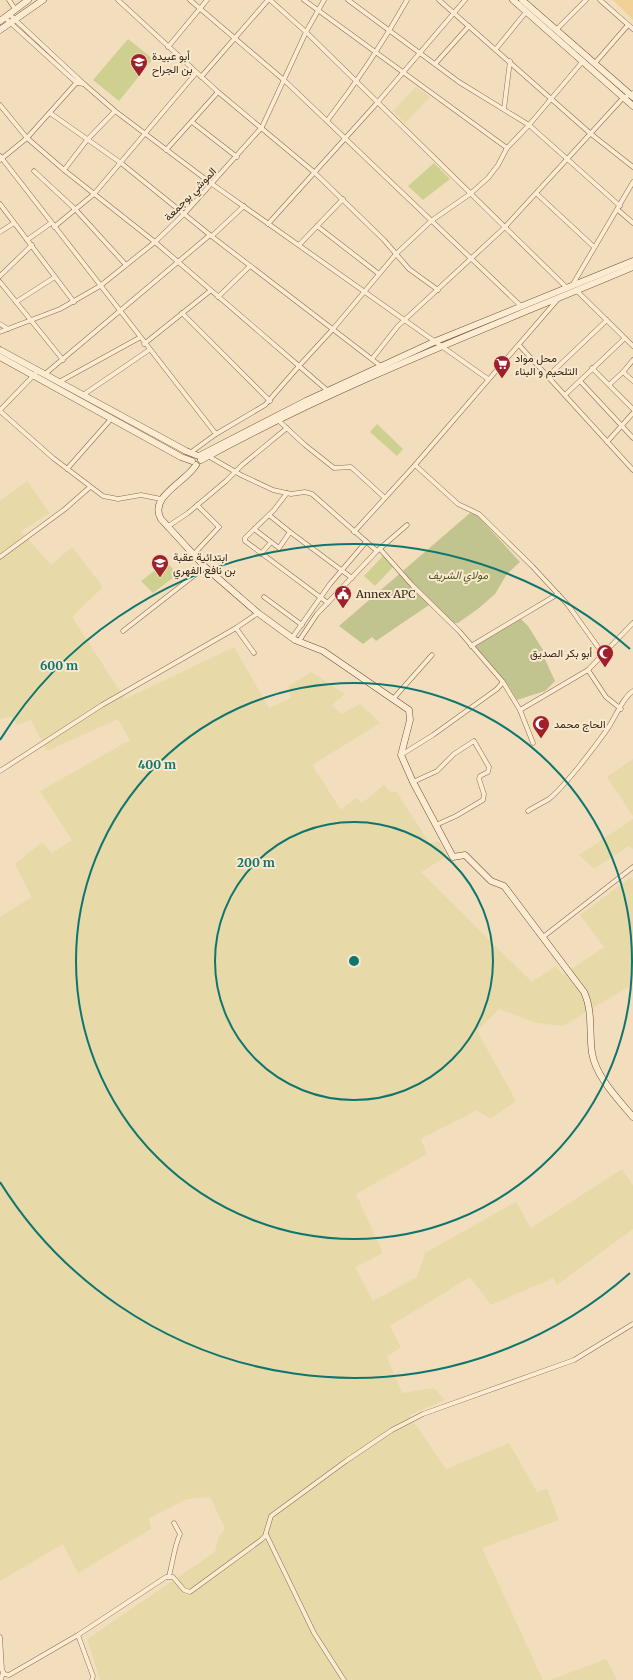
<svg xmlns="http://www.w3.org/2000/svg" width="633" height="1680" font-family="Merriweather,Vazirmatn,serif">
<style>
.farmland{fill:#e8d9a9}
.green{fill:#ced090}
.sand{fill:#f1d196}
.cemetery{fill:#c2c490}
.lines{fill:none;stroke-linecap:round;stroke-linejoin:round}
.street-casing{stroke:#8b6d54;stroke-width:5}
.secondary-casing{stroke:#6c4e38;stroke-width:7}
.street{stroke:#fcebd0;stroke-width:4}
.secondary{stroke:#fcebd0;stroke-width:6}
.ring{fill:none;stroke:#0f766e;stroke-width:2}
.labels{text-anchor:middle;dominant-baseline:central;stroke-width:4;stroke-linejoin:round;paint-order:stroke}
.poi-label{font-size:11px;fill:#39271a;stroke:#f8e8cd;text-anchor:start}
.street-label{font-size:11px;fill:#39271a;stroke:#f8e8cd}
.park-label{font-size:11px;font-style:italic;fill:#4d571f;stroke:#f8e8cd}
.centre{fill:#0f766e;stroke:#f8e8cd;stroke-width:2}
.ring-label{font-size:12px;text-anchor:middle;font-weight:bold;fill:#0f766e;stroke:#f8e8cd;stroke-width:4;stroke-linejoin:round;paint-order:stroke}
</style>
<rect width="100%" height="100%" fill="#f2debc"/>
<!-- farmland -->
<g class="farmland">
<polygon points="416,87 430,97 405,123 393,111"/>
<polygon points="27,481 50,513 21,531 51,565 72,547 103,587 72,617 125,699 234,647 269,708 291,698 288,686 311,672 345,694 332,705 341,714 360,704 380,723 312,765 341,810 356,798 362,803 384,785 391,793 396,791 430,844 438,841 447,856 421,872 532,982 556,966 563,975 604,947 580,915 631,877 633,880 633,984 563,1026 536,1023 499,1009 477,1031 516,1101 490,1119 477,1110 421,1139 427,1154 356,1194 383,1253 355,1267 373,1301 417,1277 425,1253 516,1202 531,1228 622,1169 633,1185 633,1229 557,1285 553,1278 491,1305 470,1277 390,1326 401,1347 387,1357 402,1393 434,1388 445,1400 409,1415 446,1469 509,1443 537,1492 547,1489 559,1520 482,1548 543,1680 100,1680 87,1639 215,1552 218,1538 225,1529 210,1497 187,1499 149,1518 151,1529 78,1573 63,1544 0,1581 0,917 32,897 15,864 42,842 52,853 72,840 40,791 130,740 118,719 47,751 31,720 17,725 12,717 0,719 0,501"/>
<polygon points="633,759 633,816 607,777"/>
<polygon points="633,819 633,849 629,846 594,869 579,855"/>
<polygon points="606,1659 617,1680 550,1680"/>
</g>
<!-- green -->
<g class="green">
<polygon points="128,39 153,59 119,101 93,80"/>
<polygon points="434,163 450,179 423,200 408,186"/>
<polygon points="377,424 403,449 397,456 370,432"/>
<polygon points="383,556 394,566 375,586 364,576"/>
<polygon points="166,562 178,574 153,593 141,581"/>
</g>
<!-- sand -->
<polygon class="sand" points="613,0 633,0 633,20"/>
<!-- cemetery -->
<g class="cemetery">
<polygon points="470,513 477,515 520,562 507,574 495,594 479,608 458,623 453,623 422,596 429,605 376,641 372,637 363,644 339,626"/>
<polygon points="518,619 521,619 528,626 543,650 542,653 555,681 545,691 517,700 508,685 478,653 475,646 478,643"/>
</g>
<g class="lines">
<defs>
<g id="street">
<polyline points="9,0 15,9"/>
<polyline points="118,0 218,92 314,172 384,240 409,269 438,290"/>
<polyline points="190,0 285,81 522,307"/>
<polyline points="270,0 306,32 567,288"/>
<polyline points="304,0 507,148"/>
<polyline points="348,0 459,82 529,125 620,206"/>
<polyline points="439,0 591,134 633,167"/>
<polyline points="600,0 633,29"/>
<polyline points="4,17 69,76 77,83 84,84 9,14"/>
<polyline points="557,29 586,0"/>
<polyline points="168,47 207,0"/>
<polyline points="496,49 526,12"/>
<polyline points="595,63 628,25"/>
<polyline points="435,64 469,26"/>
<polyline points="201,77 268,0"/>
<polyline points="84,84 115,111 212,184 488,379"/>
<polyline points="0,105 27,138 64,170 155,242 299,366 265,405 216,434 190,453"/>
<polyline points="504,109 510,61"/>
<polyline points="50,113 121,163 210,235 382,367"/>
<path d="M327,121C357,82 383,43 407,0"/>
<polyline points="192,122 237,157"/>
<polyline points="166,150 218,92"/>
<polyline points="0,156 216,434"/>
<polyline points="0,160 27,138 78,81"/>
<polyline points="64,170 87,140 115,111"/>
<polyline points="34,171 76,210 126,265"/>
<polyline points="537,194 594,247"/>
<polyline points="0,204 74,302"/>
<polyline points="618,210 633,223"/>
<polyline points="268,224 377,103 465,0"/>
<polyline points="317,226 379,274"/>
<polyline points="54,227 94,194 196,73"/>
<polyline points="0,232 14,223"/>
<polyline points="212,236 244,206"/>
<polyline points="27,240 51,223"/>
<polyline points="299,245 343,199"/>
<polyline points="0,276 32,245"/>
<polyline points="0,282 63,360"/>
<polyline points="573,284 633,182"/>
<polyline points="576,290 633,346"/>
<polyline points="218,297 250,266"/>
<polyline points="16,302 55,277"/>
<polyline points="182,313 270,401"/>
<polyline points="0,324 8,329"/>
<polyline points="0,332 60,309 100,286 155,242 185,213 262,127 306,32 324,0"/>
<polyline points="144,344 210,291"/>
<polyline points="519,345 633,470"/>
<polyline points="372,359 398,326 504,228 623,98 633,93"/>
<polyline points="592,368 633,409"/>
<polyline points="623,372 633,360"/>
<polyline points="45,374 210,235"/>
<polyline points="548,376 607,320"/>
<polyline points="580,381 633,438"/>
<polyline points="59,382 139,338"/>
<polyline points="609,385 623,372 633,381"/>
<polyline points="328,391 299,366 333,329 396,254 431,221 470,194 488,178 498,165 507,148 529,125 583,61"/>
<polyline points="566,394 624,339"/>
<polyline points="83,395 149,350"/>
<polyline points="0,410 35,374"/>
<polyline points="0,411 53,458 103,496 118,499 141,495 161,499"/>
<polyline points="279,421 305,445 334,468 351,467 385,498"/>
<polyline points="607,442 633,413"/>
<polyline points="208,456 241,475 273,490 291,494 305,492 312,494 377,551"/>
<polyline points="415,465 458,504 479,514 532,566 568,605 603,654"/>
<polyline points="67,469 111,419"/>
<polyline points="287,493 274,510 245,538 245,541 328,603"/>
<polyline points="269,515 290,532 352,578"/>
<polyline points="167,527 188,513 226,481 242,465 287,428"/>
<polyline points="254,529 279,548 290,532"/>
<polyline points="354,532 415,465 558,299"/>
<polyline points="380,549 412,585 459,631 503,682 520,710 533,743"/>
<polyline points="261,554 271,542"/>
<polyline points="193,555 219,527 197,505"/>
<polyline points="0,557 65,509 90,487"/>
<polyline points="264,597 302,625"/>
<polyline points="236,628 254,653"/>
<polyline points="123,631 205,567"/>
<polyline points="292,638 330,584 366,542"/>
<polyline points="299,641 317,614 377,551 407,525"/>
<polyline points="471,646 558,594"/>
<polyline points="588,670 606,697 621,709"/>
<polyline points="393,699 432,655"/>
<polyline points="520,710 588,670 633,623"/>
<polyline points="401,755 433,735 497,689 503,682"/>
<polyline points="0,771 102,705 236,628 258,613"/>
<polyline points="413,782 437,771 454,754 474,741 489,767 488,772 480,776 479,779 484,794 483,800 456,816 436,825"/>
<path d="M528,811C534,807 542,803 549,799C565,786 594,748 606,731C615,719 622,698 633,691"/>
<polyline points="543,937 633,867"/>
<polyline points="266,1534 314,1633 344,1680"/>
<path d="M169,1576C173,1562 174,1547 180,1534L174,1523"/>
<polyline points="78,1635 93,1676 92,1680"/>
<polyline points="0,1637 2,1670 4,1674 9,1675 78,1635 166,1577 173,1577 184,1590 190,1592 261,1540 265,1536 271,1516 346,1461 392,1430 423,1414 574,1360 633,1324"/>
<polyline points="1,1680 3,1672"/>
</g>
<g id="secondary">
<polyline points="513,0 633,106"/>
<polyline points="522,0 633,97"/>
<polyline points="0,21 28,0"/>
<polyline points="0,30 43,0"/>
<polyline points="0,350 186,451 196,455"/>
<polyline points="0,357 181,457 192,461"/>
<polyline points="199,456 306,401 436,341 633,261"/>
<path d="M201,460C339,384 488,328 633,267"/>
<path d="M196,465C186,482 148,497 161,519L205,567L258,613L295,640L323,651L409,710L410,720L401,755L413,782L453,857L465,855L491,881L504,886L584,992C593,1011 589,1033 592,1053C596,1077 618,1099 633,1117"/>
</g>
</defs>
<!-- street casing -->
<use href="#street" class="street-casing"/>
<!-- secondary casing -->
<use href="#secondary" class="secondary-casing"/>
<!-- street -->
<use href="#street" class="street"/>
<!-- secondary -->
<use href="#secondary" class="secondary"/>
</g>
<!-- distance rings -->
<g class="ring">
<circle cx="354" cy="961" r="139"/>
<circle cx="354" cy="961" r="278"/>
<path d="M630 1273A417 417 0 0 1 0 1182M0 740A417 417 0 0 1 630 649"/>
</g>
<!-- icons -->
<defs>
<symbol id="school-pin" viewBox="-11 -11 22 30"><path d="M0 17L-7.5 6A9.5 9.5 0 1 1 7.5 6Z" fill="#9f1f2a" stroke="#f8e8cd"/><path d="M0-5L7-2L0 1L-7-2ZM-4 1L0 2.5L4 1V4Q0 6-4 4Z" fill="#fff"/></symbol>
<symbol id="supermarket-pin" viewBox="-11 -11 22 30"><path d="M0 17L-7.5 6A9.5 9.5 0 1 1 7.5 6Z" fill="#9f1f2a" stroke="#f8e8cd"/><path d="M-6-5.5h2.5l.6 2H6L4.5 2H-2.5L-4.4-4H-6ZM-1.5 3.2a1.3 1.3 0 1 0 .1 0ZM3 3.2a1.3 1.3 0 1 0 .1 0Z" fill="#fff"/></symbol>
<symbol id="civic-pin" viewBox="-11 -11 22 30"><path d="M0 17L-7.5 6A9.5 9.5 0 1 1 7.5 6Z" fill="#9f1f2a" stroke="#f8e8cd"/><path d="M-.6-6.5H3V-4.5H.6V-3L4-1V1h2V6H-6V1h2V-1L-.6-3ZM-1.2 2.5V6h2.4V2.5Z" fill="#fff"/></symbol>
<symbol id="mosque-pin" viewBox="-11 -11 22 30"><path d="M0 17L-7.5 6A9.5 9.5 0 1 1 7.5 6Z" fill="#9f1f2a" stroke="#f8e8cd"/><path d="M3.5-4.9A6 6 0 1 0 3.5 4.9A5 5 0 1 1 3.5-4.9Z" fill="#fff"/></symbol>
</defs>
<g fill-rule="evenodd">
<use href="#school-pin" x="129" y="52" width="20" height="27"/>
<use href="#supermarket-pin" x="492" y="354" width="20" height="27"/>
<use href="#school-pin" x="150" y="553" width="20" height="27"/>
<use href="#civic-pin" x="333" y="584" width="20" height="27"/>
<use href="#mosque-pin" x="595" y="643" width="20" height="27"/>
<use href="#mosque-pin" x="531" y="714" width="20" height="27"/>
</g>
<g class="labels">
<!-- poi labels -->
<g class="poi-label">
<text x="152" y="56">أبو عبيدة<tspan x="152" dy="13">بن الجراح</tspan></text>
<text x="515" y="358">محل مواد<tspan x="515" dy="13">التلحيم و البناء</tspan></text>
<text x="173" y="557">ابتدائية عقبة<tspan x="173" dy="13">بن نافع الفهري</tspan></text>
<text x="356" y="594">Annex APC</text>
<text x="592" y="653" text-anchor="end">أبو بكر الصديق</text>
<text x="554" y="724">الحاج محمد</text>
</g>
<!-- street labels -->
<g class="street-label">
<text transform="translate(190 194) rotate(-46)">الموشي بوجمعة</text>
</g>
<!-- park labels -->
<g class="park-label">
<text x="458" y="575">مولاي الشريف</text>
</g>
</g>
<circle cx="354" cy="961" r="6" class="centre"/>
<g class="ring-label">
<text x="59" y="670">600 m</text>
<text x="157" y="769">400 m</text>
<text x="256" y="867">200 m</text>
</g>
</svg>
